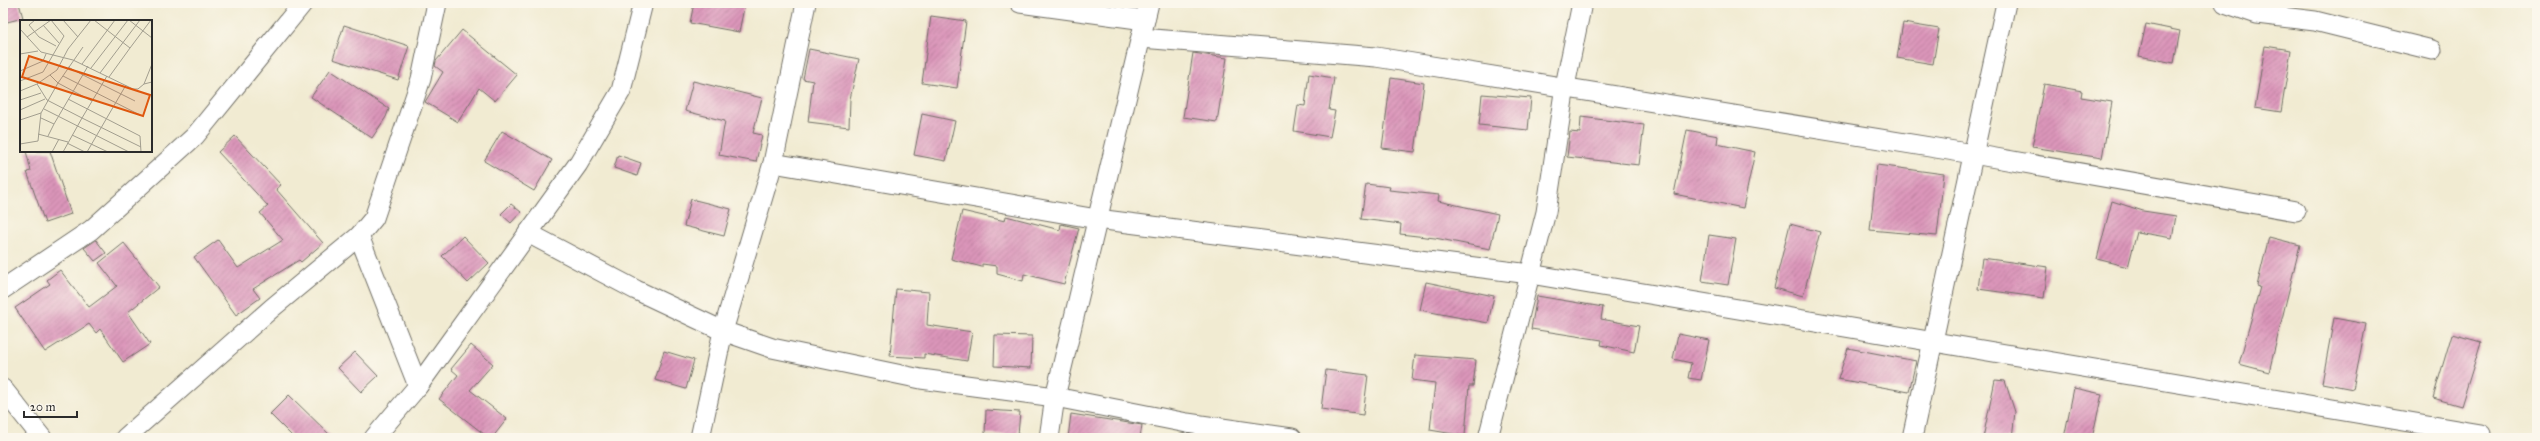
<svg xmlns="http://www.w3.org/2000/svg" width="2540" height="441" font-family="'IM FELL Great Primer',serif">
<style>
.building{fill:url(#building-hatch)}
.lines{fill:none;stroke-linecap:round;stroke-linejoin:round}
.street-casing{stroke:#706e65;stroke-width:21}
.street{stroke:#fff;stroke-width:19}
.inset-road{fill:none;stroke:#a29e8f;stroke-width:1}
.view{fill:#df570e;fill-opacity:0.15;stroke:#df570e;stroke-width:2}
.inset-edge{fill:none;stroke:#2b2b2b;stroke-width:2}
</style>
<defs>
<pattern id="building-hatch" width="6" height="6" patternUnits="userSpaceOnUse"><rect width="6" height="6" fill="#db95ba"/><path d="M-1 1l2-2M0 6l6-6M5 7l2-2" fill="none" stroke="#b27a97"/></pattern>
</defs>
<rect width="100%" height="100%" fill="#fbf7ec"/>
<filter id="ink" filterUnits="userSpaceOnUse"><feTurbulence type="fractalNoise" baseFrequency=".025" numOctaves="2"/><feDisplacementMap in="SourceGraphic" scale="8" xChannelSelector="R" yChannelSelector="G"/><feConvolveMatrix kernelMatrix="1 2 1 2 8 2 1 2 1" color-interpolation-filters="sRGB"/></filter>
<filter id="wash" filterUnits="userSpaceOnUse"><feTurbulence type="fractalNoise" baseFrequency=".012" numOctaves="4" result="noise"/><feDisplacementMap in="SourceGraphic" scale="16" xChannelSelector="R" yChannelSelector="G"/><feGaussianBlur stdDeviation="0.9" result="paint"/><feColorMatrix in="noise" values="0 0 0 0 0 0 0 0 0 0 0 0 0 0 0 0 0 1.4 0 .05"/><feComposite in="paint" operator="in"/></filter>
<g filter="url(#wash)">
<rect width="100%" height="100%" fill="#f1ebd2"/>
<g id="blocks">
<!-- building -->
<g class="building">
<polygon points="3,3 19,3 23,18 3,23"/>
<polygon points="694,3 745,3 739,32 690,23"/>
<polygon points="931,16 966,21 957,88 922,83"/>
<polygon points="1903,23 1939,29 1933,64 1897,58"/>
<polygon points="2146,24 2180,31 2174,63 2139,56"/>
<polygon points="344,25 409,46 398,80 333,59"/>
<polygon points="462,30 517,75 495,101 479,88 458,122 425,102 443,72 435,66 436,61"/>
<polygon points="2265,46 2291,50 2281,112 2255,108"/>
<polygon points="809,49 859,59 850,99 849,127 808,122 813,81 803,79"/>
<polygon points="1193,53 1227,58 1217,122 1183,117"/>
<polygon points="330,70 389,109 386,117 372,138 311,97"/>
<polygon points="1309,74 1334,78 1329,110 1335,111 1330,137 1294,131 1298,105 1305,106"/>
<polygon points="1391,78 1424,83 1415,152 1382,148"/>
<polygon points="693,81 762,98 753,133 762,135 756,162 719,155 725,121 685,111"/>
<polygon points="2044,84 2082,91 2081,97 2112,102 2102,158 2032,147"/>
<polygon points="1482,94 1531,98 1528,130 1479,125"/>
<polygon points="922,114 955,121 946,161 914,155"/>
<polygon points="1581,117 1644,125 1639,165 1567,157 1570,132 1580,133"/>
<polygon points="1687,130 1718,136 1717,144 1755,152 1743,208 1674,194"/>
<polygon points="502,131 552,160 534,191 484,161"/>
<polygon points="235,136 281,185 276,189 323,243 301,262 299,260 253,289 260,298 236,315 194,257 218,240 238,268 283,240 260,213 268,206 218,152"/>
<polygon points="26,151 50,151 71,214 45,223 27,172 31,171"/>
<polygon points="618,155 641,163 637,176 614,168"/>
<polygon points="1877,165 1944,174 1937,236 1870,230"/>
<polygon points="1366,184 1390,187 1389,190 1439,195 1438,201 1498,214 1490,249 1435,238 1400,234 1401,224 1361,219"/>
<polygon points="691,199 731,209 724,236 684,226"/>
<polygon points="2112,201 2143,211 2176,216 2172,238 2137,232 2128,267 2097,259"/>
<polygon points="511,204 521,212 511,223 501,214"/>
<polygon points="962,211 1005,221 1006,216 1060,230 1061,224 1079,228 1064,284 1024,274 1023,281 997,274 997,266 982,264 982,267 951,259"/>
<polygon points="1790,224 1820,232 1803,296 1774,288"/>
<polygon points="1709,235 1736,239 1728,285 1702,281"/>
<polygon points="463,236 489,263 468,283 442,256"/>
<polygon points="2269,237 2300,245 2269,372 2239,364 2260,287 2257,286"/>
<polygon points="96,240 106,253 95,261 84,248"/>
<polygon points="124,243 159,287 128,312 150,344 123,362 100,329 96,333 89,324 45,352 15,308 50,284 47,280 60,270 89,307 117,286 99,263"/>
<polygon points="1982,258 2048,267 2044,298 1978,289"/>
<polygon points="1426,282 1494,296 1488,323 1420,310"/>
<polygon points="896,289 929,292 927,325 972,332 967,361 924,354 924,358 890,356"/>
<polygon points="1537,296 1603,307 1601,319 1639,326 1634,352 1601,345 1602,340 1531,329"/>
<polygon points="2334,318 2366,324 2353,389 2322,383"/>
<polygon points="1678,334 1709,340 1701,380 1688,378 1691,363 1673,359"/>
<polygon points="2452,334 2481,342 2461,406 2433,398"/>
<polygon points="995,335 1032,336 1031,368 994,366"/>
<polygon points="471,345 493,364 470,390 507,419 492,438 489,438 439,399 458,375 451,369"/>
<polygon points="1848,348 1916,361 1909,392 1838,379"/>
<polygon points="664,351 694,360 686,389 655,380"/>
<polygon points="355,352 378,376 361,392 338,368"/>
<polygon points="1415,355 1476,360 1473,386 1469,386 1465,436 1430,430 1435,383 1412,380"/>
<polygon points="1326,370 1368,375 1363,415 1321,409"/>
<polygon points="1995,380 2005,381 2015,412 2012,438 1983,438"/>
<polygon points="2074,388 2102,394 2092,438 2064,438"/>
<polygon points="289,395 333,438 294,438 270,414"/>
<polygon points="986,410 1020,412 1018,435 985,434"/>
<polygon points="1071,414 1142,425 1140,438 1068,438"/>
</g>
</g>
</g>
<g filter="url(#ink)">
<use href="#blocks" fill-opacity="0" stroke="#706e65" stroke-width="1"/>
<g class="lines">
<defs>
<g id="street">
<polyline points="806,3 773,163 723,331 772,348 921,379 1055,397 1187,423 1292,438"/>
<polyline points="1020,3 1145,20"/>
<polyline points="2225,3 2257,14 2315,21 2432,50"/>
<polyline points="1141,38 1376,57 1973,154 2296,211"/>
<polyline points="773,163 1097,219 1530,274 2481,434"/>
<polyline points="528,233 636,290 723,331 700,438"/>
<polyline points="359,236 418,386"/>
<polyline points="3,289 91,230 195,136 303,3"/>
<polyline points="3,389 42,438"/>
<polyline points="125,438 272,308 359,236 374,218 421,79 437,3"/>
<polyline points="374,438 418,386 578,164 621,91 643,3"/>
<polyline points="1049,438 1055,397 1149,3"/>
<polyline points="1488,438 1546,212 1565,86 1582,3"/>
<polyline points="1912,438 2006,3"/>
</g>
</defs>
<!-- street casing -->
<use href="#street" class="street-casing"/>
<!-- street -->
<use href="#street" class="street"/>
</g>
</g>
<!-- overview -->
<g transform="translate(20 20)">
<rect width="132" height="132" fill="#f1ebd2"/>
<path class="inset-road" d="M15,0L9,5L19,17L36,26M43,0L58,17M74,0L110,28L89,57M109,0L132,18M23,5L39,23M0,9L21,32L53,40L113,69H118L124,64L132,62M63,27L38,63L72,81M110,28L131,0M0,34L18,31M62,44L95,0M48,47L63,55M71,48L108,0M0,51L23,41L26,34M80,53L120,0M63,55L115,81M43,56L120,95M87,56L62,98L121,127M0,61L23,52L44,16L31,0L7,17M17,64L27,80L62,98L43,132M124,64L132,44M0,71L17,64L37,50L48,29L71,0M48,79L120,116L121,132M0,80L21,73M24,89L109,132M0,90L25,79M21,98L34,104L68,46M0,100L21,93M18,114L48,122M52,115L88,132M28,116L34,104M47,123L65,132M0,124L18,121L21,93L38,63L30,55M32,132L39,119M67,132L106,65"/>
<path class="view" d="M9,36L130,75L123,96L2,57Z"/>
<rect width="132" height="132" class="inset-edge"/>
</g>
<!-- margin -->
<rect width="2540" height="441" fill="none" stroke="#fbf7ec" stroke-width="16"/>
<!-- scale -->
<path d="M24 411v6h53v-6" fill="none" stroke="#2b2b2b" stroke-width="2"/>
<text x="30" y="411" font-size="12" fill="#2b2b2b" stroke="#fbf7ec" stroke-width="3" paint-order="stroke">20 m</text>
</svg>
